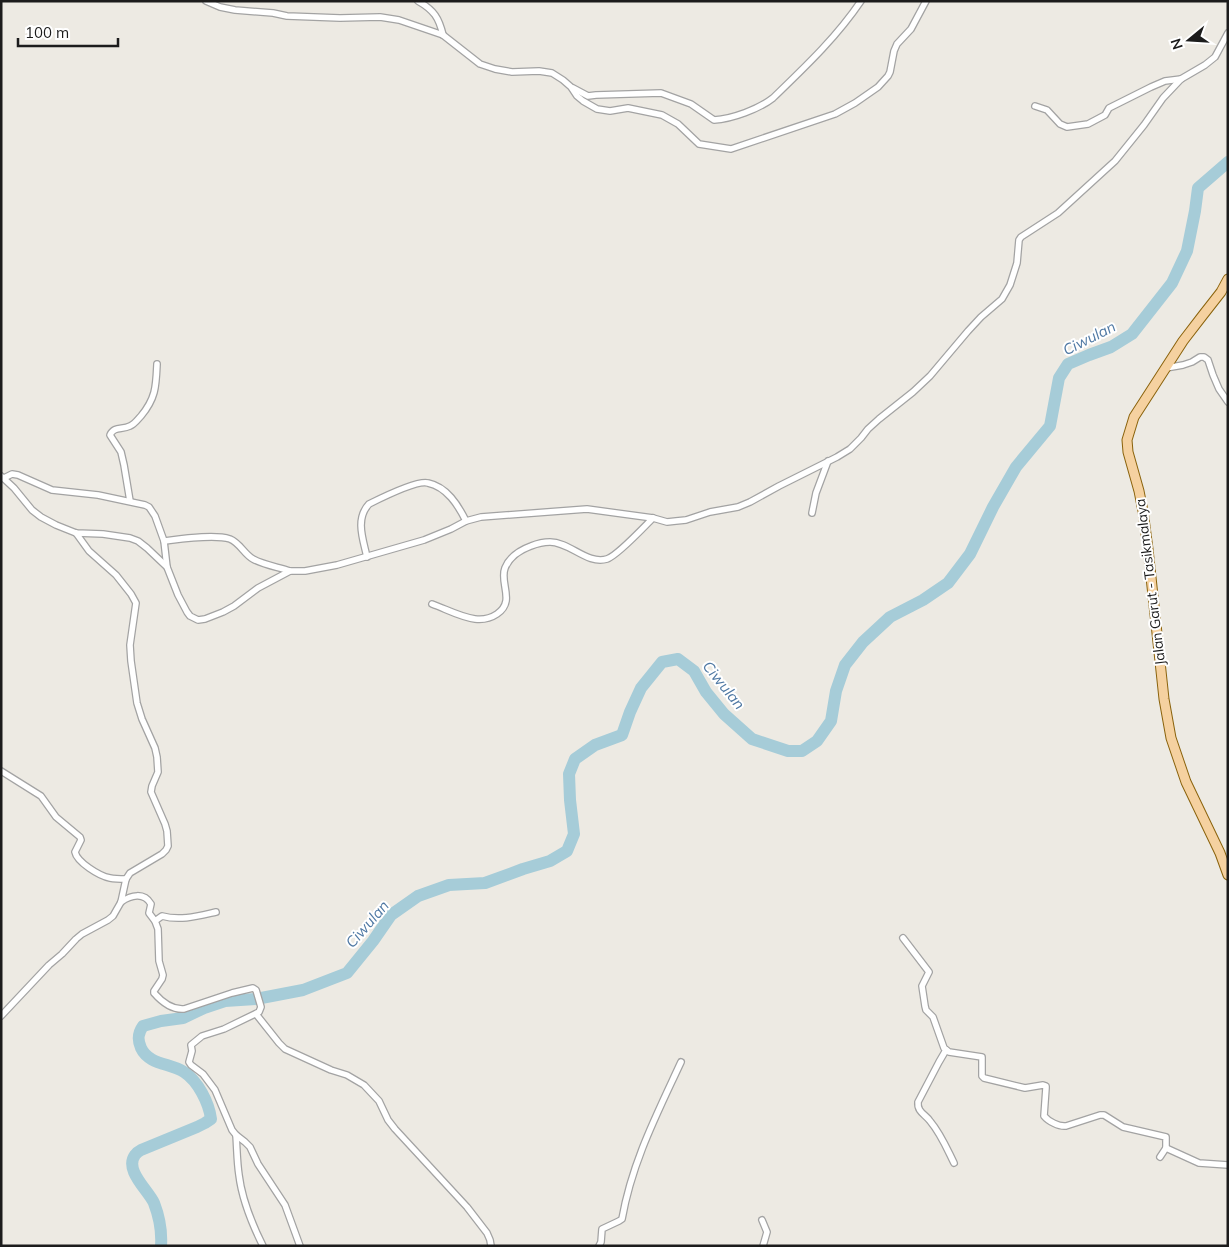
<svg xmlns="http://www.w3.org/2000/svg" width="1229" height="1247" font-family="Mulish,sans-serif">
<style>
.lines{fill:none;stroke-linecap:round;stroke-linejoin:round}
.river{stroke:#a6ccd8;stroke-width:12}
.minor-casing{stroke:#a3a3a3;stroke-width:8}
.primary-casing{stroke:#8a620b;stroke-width:11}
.minor{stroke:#fff;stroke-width:5.5}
.primary{stroke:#f5d1a0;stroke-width:9}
.labels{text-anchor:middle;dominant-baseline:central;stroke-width:4;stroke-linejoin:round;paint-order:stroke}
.street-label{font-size:14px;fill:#1c1c1c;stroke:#fff}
.water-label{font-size:15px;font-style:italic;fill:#5079a4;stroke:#fff}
</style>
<rect width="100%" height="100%" fill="#edeae3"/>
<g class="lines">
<!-- river -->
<path class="river" d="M161,1246C162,1232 159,1216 154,1203C148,1190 124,1170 135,1155C137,1152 139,1151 141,1150L197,1127L205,1123L211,1119C209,1103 198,1081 184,1072C170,1063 149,1065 141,1048C137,1039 138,1033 143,1026L161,1021L183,1018L204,1008L225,1001L256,999L303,990L347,973L373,941L391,915L418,896L449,885L485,883L523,869L550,861L567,851L574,834L570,800L569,774L575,759L595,745L622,735L630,712L641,688L662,662L678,659L694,671L706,692L724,714L752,739L788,751H802L817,741L831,721L836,691L845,665L863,642L890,617L923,600L948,583L970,554L993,507L1016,467L1050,426L1059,378L1068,364L1089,355L1111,347L1132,334L1172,283L1187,251L1195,211L1198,188L1228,162"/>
<defs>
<g id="minor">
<polyline points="206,1 220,7 235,10 273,13 287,16 340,18 380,17 399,20 443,35 480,64 495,69 512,72 539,71 552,73 563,80 571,87 577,96 583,101 597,109 610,111 628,108 662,115 678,124 699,144 731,149 835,114 855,103 878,87 888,76 890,72 894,51 897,44 911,29 926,1"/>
<path d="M418,1C434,10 439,18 443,35"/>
<path d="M573,88L588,96L596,95L661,93L691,104L714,120C732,119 759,109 773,98C804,68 836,38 861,1"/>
<polyline points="1035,106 1047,110 1060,124 1067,127 1088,124 1105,115 1109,108 1151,87 1165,81 1181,79"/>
<polyline points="1166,368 1183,365 1192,362 1200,357 1204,357 1208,360 1213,375 1219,389 1228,402"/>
<polyline points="1,476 14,488 32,510 41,517 56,525 76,533 103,534 130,538 138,541 147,548 167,567 178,595 187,612 190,616 198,620 205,619 223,612 234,606 258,588 290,571 305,571 337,565 424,540 451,529 466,521 481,517 587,509 653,518 667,522 676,521 686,520 710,512 738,507 750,502 779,486 837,457 850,449 861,438 868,429 879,419 913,392 930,376 968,331 981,317 1002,299 1010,285 1017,263 1019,240 1021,237 1058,213 1115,161 1144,125 1163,98 1181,79 1205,65 1215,57 1228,33"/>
<polyline points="4,478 12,474 18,475 52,490 98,495 145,505 149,507 155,516 164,541 167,567"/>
<path d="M130,501L124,465L121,452L110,435C114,426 122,430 130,426C135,424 138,419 141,416C156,398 156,386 157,364"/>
<polyline points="812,513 816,493 828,461"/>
<path d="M164,541C181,539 214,534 230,539C240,543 244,554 253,559C264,565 278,567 290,571"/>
<path d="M367,557C363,539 355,519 369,504C381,498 417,480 428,483C447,487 458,505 466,521"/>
<path d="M432,604C446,609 460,617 475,619C483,620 491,618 497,614C516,601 499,583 505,568C510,556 520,550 531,546C536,544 544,542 550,542C570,542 587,565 607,559C617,556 644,527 653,518"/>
<path d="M1,771L41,796L56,817L80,837L81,840L75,852C77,862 99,876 110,878C115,879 121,879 126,879"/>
<path d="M121,902C131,895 144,892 151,904L149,913L155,921L158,929L159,961L163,975L162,979L154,991V993C161,1001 171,1010 184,1009L232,993L253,988L256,990L261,1007L259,1012L224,1029L202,1036L191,1045L192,1051L189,1062L191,1065L203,1074L215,1090L232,1130L236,1135L245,1142L250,1147L258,1164L285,1205L300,1246"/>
<path d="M155,921L162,916C180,921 198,916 216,912"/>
<path d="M903,938L929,972L922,986L925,1006L926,1010L933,1017L944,1048L949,1052L982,1057V1076L984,1078L1025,1088L1043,1085L1046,1086V1088L1044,1116C1048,1121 1059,1127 1066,1126L1100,1115H1104L1123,1127L1166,1137V1148"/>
<polyline points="256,1014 279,1043 285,1049 331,1070 347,1075 364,1085 379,1101 388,1120 395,1129 467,1207 487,1233 490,1240 491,1246"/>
<polyline points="1,1016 49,965 62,954 76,939 82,934 108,920 113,916 121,902 126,879 130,873 162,854 166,850 168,846 167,831 165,824 151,792 152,786 158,772 157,757 155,748 142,719 137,703 131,661 130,645 136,603 131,594 116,575 89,551 76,533"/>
<path d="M946,1050L939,1062L918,1102C917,1112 925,1114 930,1121C941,1134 947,1149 954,1163"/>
<path d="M236,1135C237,1149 237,1162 239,1175C242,1200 252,1224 263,1246"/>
<polyline points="1160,1157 1166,1148 1199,1163 1228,1165"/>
<polyline points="762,1220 767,1232 763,1246"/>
<path d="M599,1246L601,1242L602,1229L619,1221L622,1219C632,1162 657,1114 681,1062"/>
</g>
<polyline id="primary" points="1228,279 1221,292 1203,315 1183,341 1134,417 1127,440 1128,452 1139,491 1143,511 1148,549 1164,699 1171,738 1186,782 1220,853 1228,875"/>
</defs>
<!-- minor casing -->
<use href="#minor" class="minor-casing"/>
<!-- primary casing -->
<use href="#primary" class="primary-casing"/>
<!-- minor -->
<use href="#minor" class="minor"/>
<!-- primary -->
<use href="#primary" class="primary"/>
</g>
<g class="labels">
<!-- street labels -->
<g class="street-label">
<text transform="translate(1150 582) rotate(-97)">Jalan Garut - Tasikmalaya</text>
</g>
<!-- water labels -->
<g class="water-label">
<text transform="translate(1089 338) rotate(-27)">Ciwulan</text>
<text transform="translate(724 685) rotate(51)">Ciwulan</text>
<text transform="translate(367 924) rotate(-49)">Ciwulan</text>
</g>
</g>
<!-- border -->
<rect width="1229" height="1247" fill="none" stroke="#1c1c1c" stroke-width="5"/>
<!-- north arrow -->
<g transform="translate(1189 40) rotate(252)" stroke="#ffffff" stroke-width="4" paint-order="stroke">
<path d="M0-4L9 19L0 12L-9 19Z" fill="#1c1c1c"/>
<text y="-8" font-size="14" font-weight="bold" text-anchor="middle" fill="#1c1c1c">N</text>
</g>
<!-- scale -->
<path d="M18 38v8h100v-8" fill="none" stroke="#1c1c1c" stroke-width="2.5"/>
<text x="25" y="38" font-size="15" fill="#1c1c1c" stroke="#ffffff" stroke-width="4" paint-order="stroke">100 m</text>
</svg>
